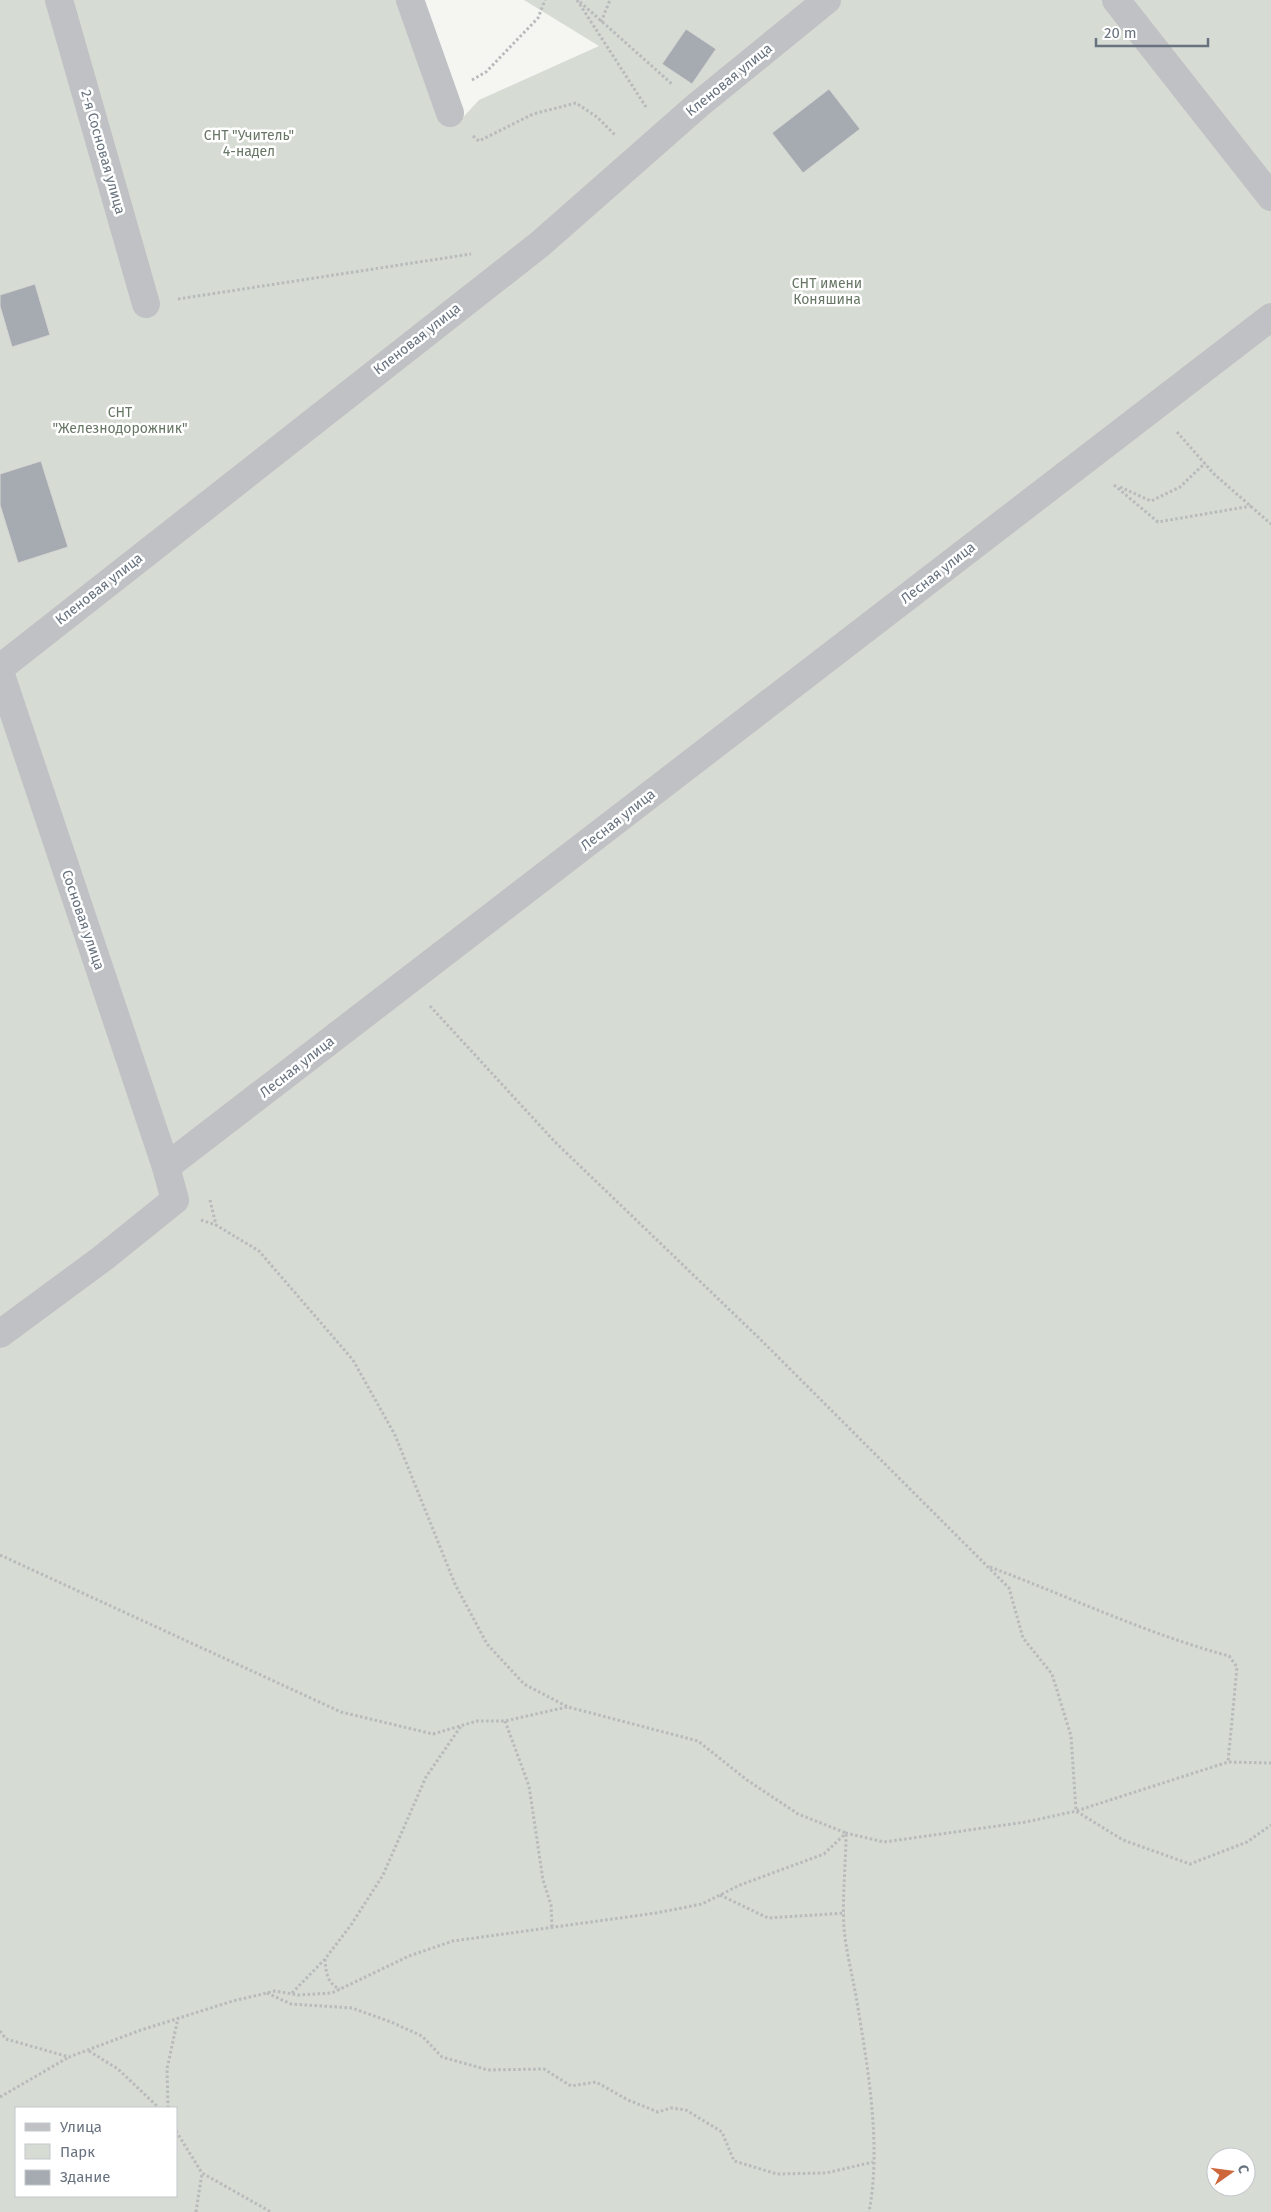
<svg xmlns="http://www.w3.org/2000/svg" width="1271" height="2212" font-family="'Fira Sans',sans-serif">
<style>
.green{fill:#d6dbd3;fill-rule:evenodd}
.building{fill:#a6abb1;stroke:#d6d6d4}
.lines{fill:none;stroke-linecap:round;stroke-linejoin:round}
.path{stroke:#b8babc;stroke-width:3;stroke-dasharray:2.5 2.5;stroke-linecap:butt}
.street{stroke:#bfc1c5;stroke-width:28}
.labels{text-anchor:middle;dominant-baseline:central;stroke-width:5;stroke-linejoin:round;paint-order:stroke}
.street-label{font-size:14px;fill:#68737f;stroke:#fff}
.park-label{font-size:14px;fill:#687765;stroke:#fff}
</style>
<rect width="100%" height="100%" fill="#f5f5f2"/>
<!-- green -->
<path class="green" d="M0,0H410L456,125L479,100L599,46L524,0H1271V2212H0ZM16,2108H176V2196H16ZM1216,2157H1246V2187H1216Z"/>
<!-- building -->
<g class="building">
<polygon points="686,29 716,49 692,84 662,64"/>
<polygon points="829,89 860,129 803,173 772,133"/>
<polygon points="35,284 50,335 12,347 0,306 0,295"/>
<polygon points="41,461 68,547 18,563 0,505 0,474"/>
</g>
<g class="lines">
<!-- path -->
<g class="path">
<polyline points="577,0 646,107"/>
<polyline points="580,2 672,84"/>
<polyline points="601,22 610,0"/>
<polyline points="472,80 486,72 538,18 545,0"/>
<polyline points="473,136 479,141 533,114 576,103 597,117 615,135"/>
<polyline points="178,299 471,254"/>
<polyline points="1177,432 1214,474 1271,524"/>
<polyline points="1114,485 1158,522 1251,506"/>
<polyline points="1120,487 1151,501 1180,487 1205,463"/>
<polyline points="430,1006 555,1142 760,1339 1009,1588 1023,1638 1052,1674 1071,1736 1076,1811 1123,1840 1190,1864 1247,1842 1271,1825"/>
<polyline points="210,1200 216,1225"/>
<path d="M201,1220L216,1225L259,1251L353,1360L395,1435L455,1584L487,1644L524,1684L568,1707L698,1741L747,1780L798,1814L846,1833C846,1864 842,1897 844,1928C846,1951 852,1974 856,1996C867,2063 882,2144 869,2212"/>
<polyline points="0,1555 341,1712 433,1734 477,1721 505,1721 567,1707"/>
<path d="M990,1567C1070,1597 1147,1634 1229,1656L1237,1667L1228,1762"/>
<polyline points="505,1721 529,1786 543,1880 551,1905 552,1928"/>
<polyline points="720,1895 768,1918 845,1913"/>
<path d="M325,1959C326,1972 327,1984 340,1989"/>
<polyline points="267,1993 291,2004 352,2008 391,2022 422,2036 442,2057 488,2070 544,2069 571,2086 596,2082 628,2100 658,2112 671,2108 686,2110 722,2132 734,2161 777,2174 826,2173 873,2162"/>
<polyline points="292,1993 325,1959 351,1925 383,1875 426,1777 461,1726"/>
<polyline points="0,2031 6,2039 69,2057 141,2030 233,2001 275,1991 298,1995 332,1993 409,1956 453,1941 656,1913 702,1904 740,1885 824,1854 846,1833 884,1842 1026,1822 1076,1811 1228,1762 1271,1763"/>
<polyline points="89,2051 118,2069 159,2108"/>
<polyline points="0,2097 69,2057"/>
<polyline points="168,2108 167,2069 178,2018"/>
<polyline points="176,2131 202,2173 271,2212"/>
<polyline points="196,2212 202,2173"/>
</g>
<!-- street -->
<g class="street">
<polyline points="59,0 146,304"/>
<polyline points="410,0 450,113"/>
<polyline points="1116,0 1271,197"/>
<polyline points="0,668 540,244 698,105 827,0"/>
<polyline points="0,672 166,1167"/>
<polyline points="0,1334 103,1258 175,1200 166,1167 1271,317"/>
</g>
</g>
<g class="labels">
<!-- street labels -->
<g class="street-label">
<text transform="translate(729 80) rotate(-39)">Кленовая улица</text>
<text transform="translate(103 152) rotate(74)">2-я Сосновая улица</text>
<text transform="translate(417 339) rotate(-38)">Кленовая улица</text>
<text transform="translate(938 573) rotate(-38)">Лесная улица</text>
<text transform="translate(99 589) rotate(-38)">Кленовая улица</text>
<text transform="translate(618 820) rotate(-38)">Лесная улица</text>
<text transform="translate(83 920) rotate(71)">Сосновая улица</text>
<text transform="translate(297 1067) rotate(-38)">Лесная улица</text>
</g>
<!-- park labels -->
<g class="park-label">
<text x="249" y="135">СНТ "Учитель"<tspan x="249" dy="16">4-надел</tspan></text>
<text x="827" y="283">СНТ имени<tspan x="827" dy="16">Коняшина</tspan></text>
<text x="120" y="412">СНТ<tspan x="120" dy="16">"Железнодорожник"</tspan></text>
</g>
</g>
<!-- legend -->
<rect x="15" y="2107" width="162" height="90" fill="#ffffff" stroke="#c3c7cc"/>
<rect x="25" y="2123" width="25" height="8" fill="#bfc1c5" stroke="#c3c7cc"/>
<text x="60" y="2132" font-size="15" fill="#68737f">Улица</text>
<rect x="25" y="2144" width="25" height="15" fill="#d6dbd3" stroke="#c3c7cc"/>
<text x="60" y="2157" font-size="15" fill="#68737f">Парк</text>
<rect x="25" y="2170" width="25" height="15" fill="#a6abb1" stroke="#c3c7cc"/>
<text x="60" y="2182" font-size="15" fill="#68737f">Здание</text>
<!-- north arrow -->
<g transform="translate(1231 2172) rotate(76)"><circle r="24" fill="#ffffff" stroke="#c3c7cc"/>
<path d="M0-4L9 19L0 12L-9 19Z" fill="#cd663a"/>
<text y="-8" font-size="14" font-weight="bold" text-anchor="middle" fill="#68737f">С</text>
</g>
<!-- scale -->
<path d="M1096 38v8h112v-8" fill="none" stroke="#68737f" stroke-width="2.5"/>
<text x="1104" y="38" font-size="15" fill="#68737f" stroke="#ffffff" stroke-width="4" paint-order="stroke">20 m</text>
</svg>
